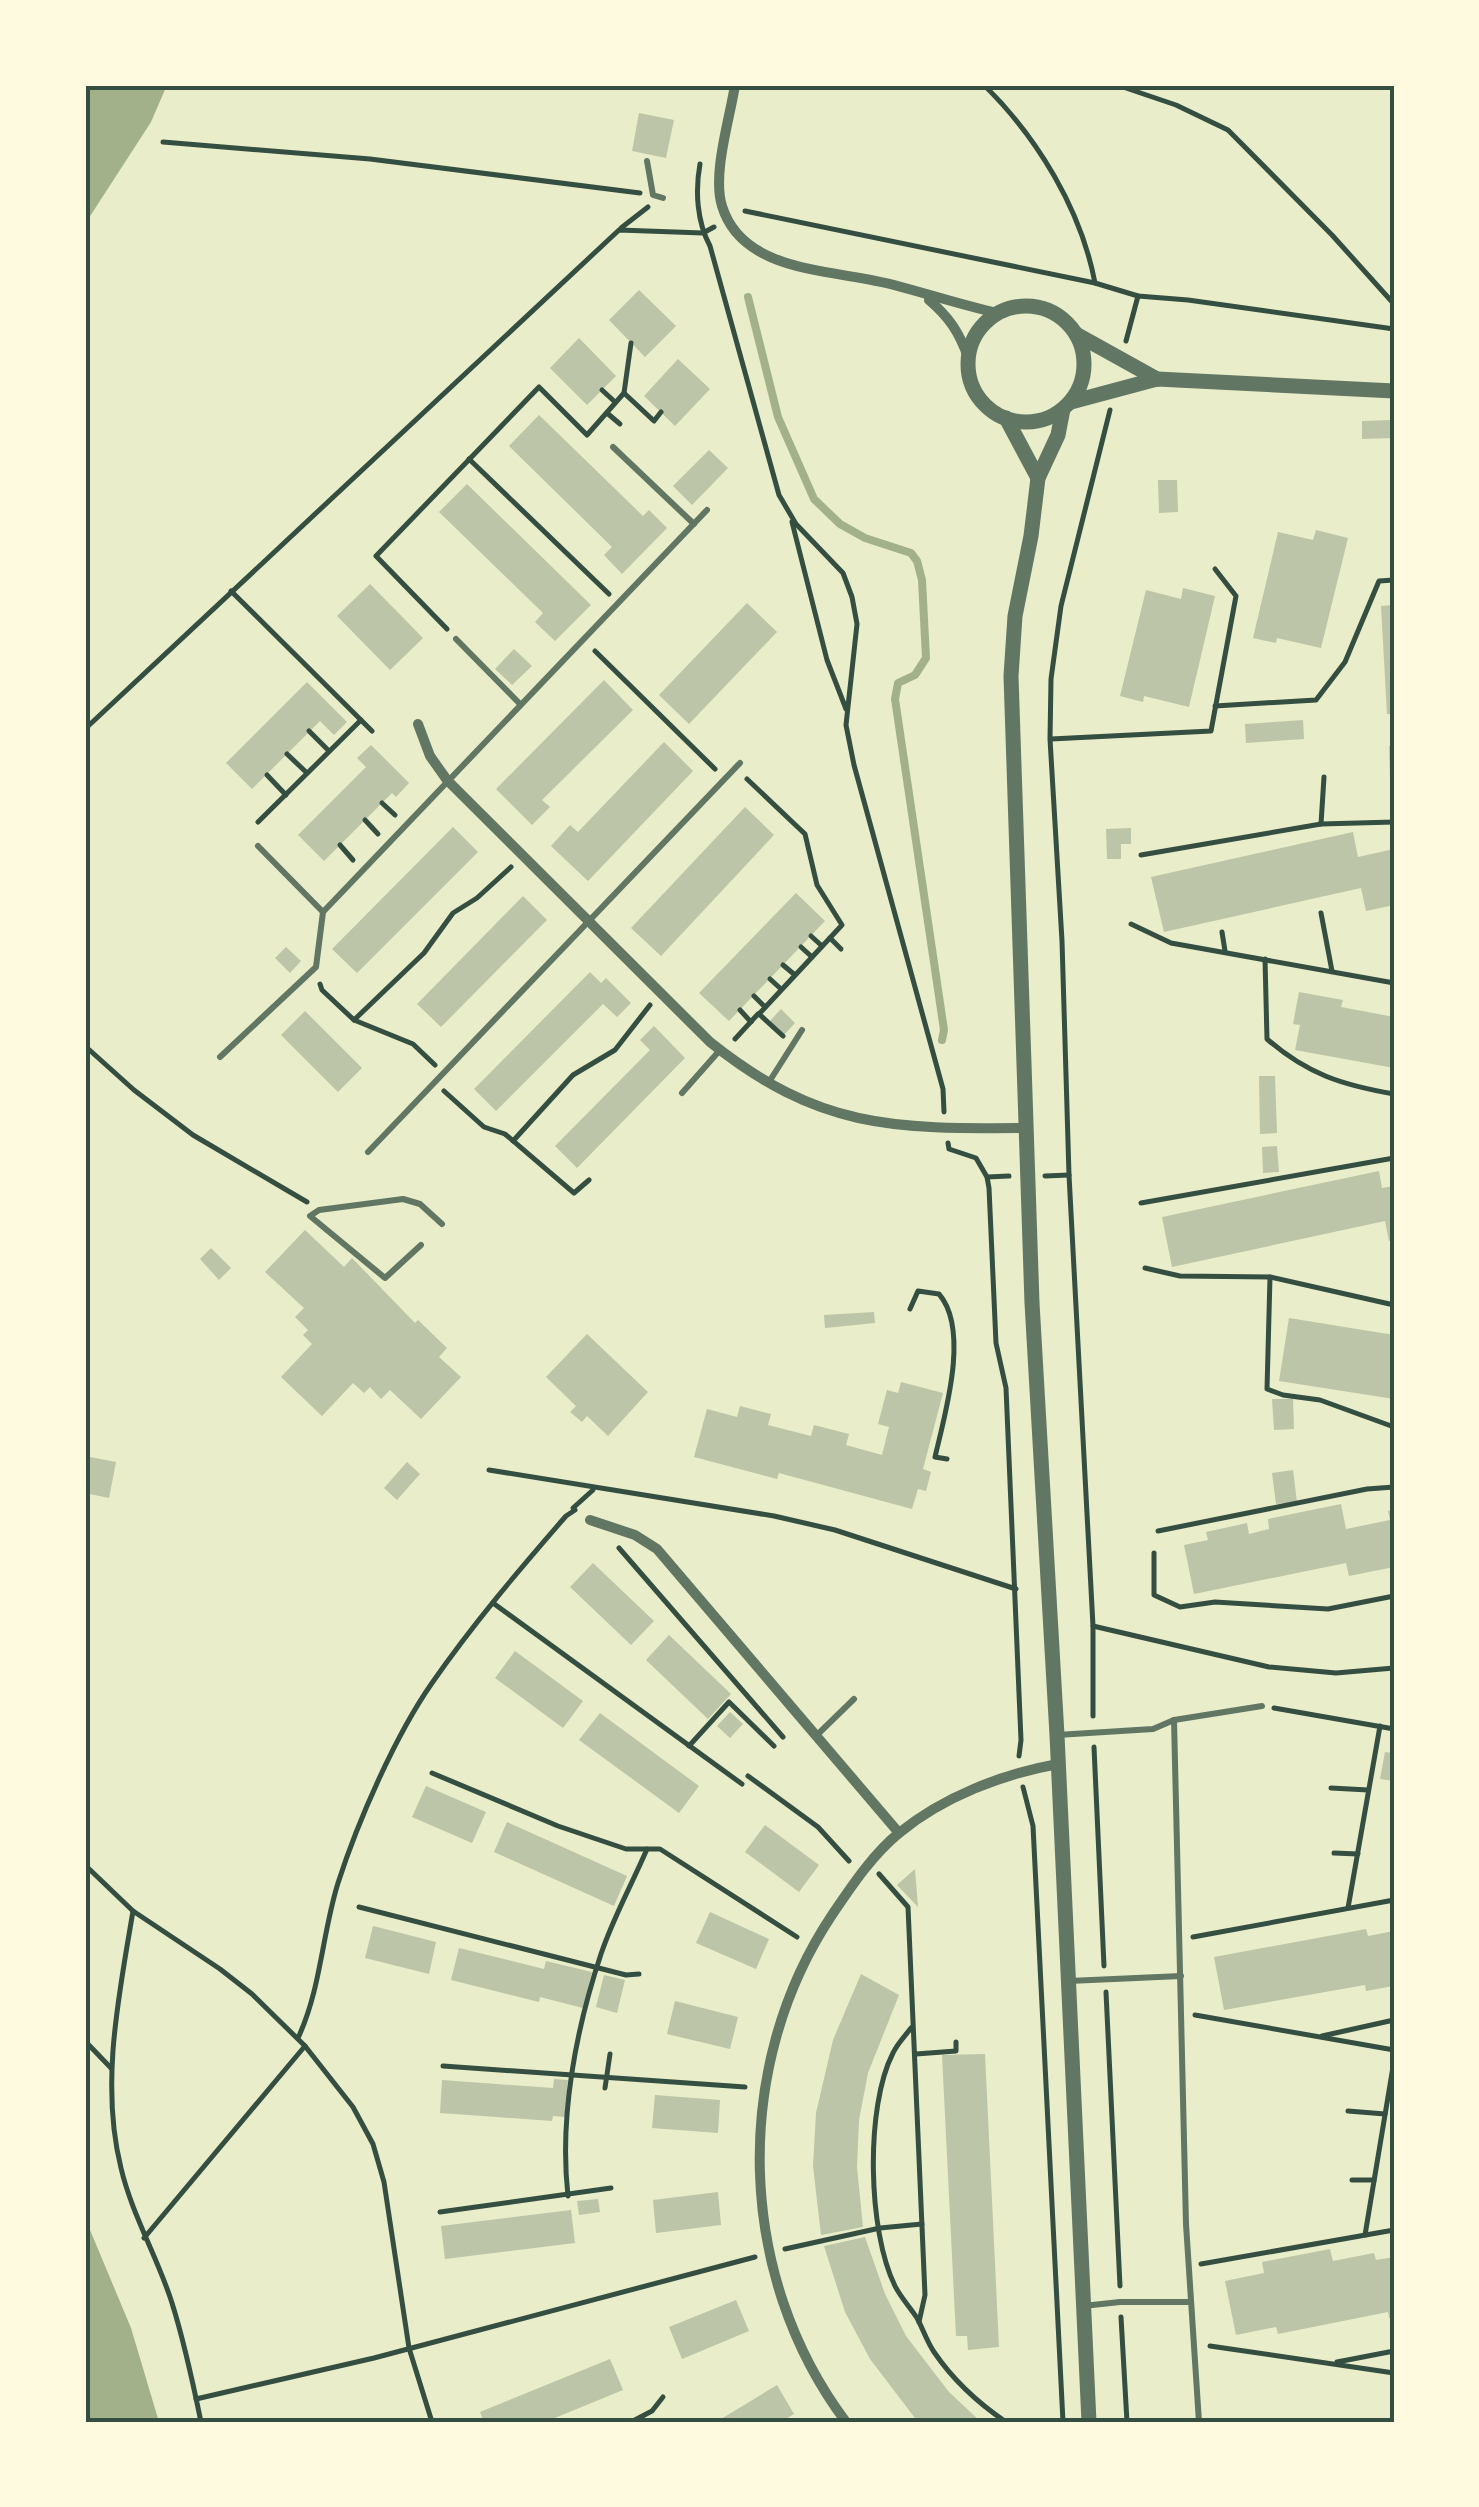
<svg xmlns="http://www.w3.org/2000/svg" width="1479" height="2507" font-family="'Fira Sans Condensed',sans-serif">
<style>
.water{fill:#a3b18a}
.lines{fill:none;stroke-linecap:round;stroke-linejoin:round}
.stream{stroke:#a3b18a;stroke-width:8}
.building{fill:#bcc5a7}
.path{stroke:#344e41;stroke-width:5}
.service{stroke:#617663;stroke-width:6}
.minor{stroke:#617663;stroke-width:10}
.tertiary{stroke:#617663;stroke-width:15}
.neatline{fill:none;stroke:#344e41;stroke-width:4}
</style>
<rect width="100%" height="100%" fill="#e9edc9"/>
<!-- water -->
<g class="water">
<polygon points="85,85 167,85 151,122 85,224"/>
<polygon points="85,2218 131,2328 159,2422 85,2422"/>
</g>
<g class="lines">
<!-- stream -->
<polyline class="stream" points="748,297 778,417 814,499 840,524 865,538 911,553 917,561 922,580 926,658 915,675 898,683 895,699 944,1030 942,1040"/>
</g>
<!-- building -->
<g class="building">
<polygon points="639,113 674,120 666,158 632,151"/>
<polygon points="639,290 676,326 645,357 609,320"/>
<polygon points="579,338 616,376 587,405 550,368"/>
<polygon points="678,359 710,389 675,426 644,396"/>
<polygon points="539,415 643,516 649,510 667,528 622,574 604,555 612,547 509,446"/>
<polygon points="1391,420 1391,438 1362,439 1362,421"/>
<polygon points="709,450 728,468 692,505 673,486"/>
<polygon points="1158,480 1177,480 1178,512 1159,513"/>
<polygon points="467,484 591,605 555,641 535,622 543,613 439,512"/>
<polygon points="1316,530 1348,538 1321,648 1277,638 1276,643 1253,638 1278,532 1313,540"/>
<polygon points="370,584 423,638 390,670 337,616"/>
<polygon points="1183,588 1215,596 1189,707 1144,696 1143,702 1120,696 1146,590 1181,599"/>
<polygon points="747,603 777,632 689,724 659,695"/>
<polygon points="1394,605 1394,714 1387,714 1381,606"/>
<polygon points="514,649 532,666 512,685 495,669"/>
<polygon points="604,680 633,710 542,800 550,807 532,825 496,789"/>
<polygon points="307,682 347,722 334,735 320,721 252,789 226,763"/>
<polygon points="1303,720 1304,739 1246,743 1245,724"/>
<polygon points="664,742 693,771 588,881 551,846 570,825 578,832"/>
<polygon points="371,745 409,783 396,797 392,793 324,861 298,835 366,767 357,758"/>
<polygon points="1389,746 1394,746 1394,809 1391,809"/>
<polygon points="745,807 774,835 661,956 631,928"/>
<polygon points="453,827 478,852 357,973 332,949"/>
<polygon points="1131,828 1131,844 1121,844 1121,859 1107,859 1106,829"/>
<polygon points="1353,832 1358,857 1394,849 1394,905 1366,911 1361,888 1164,932 1151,877"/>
<polygon points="796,893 825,921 729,1021 699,993"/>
<polygon points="523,896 547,920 441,1027 417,1004"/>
<polygon points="286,947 301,961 290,973 275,958"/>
<polygon points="590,972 601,983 606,978 631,1003 617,1017 603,1004 496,1111 474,1089"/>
<polygon points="1299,992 1343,1000 1341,1007 1394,1017 1394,1068 1295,1050 1300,1025 1293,1024"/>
<polygon points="781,1009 795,1023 784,1035 770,1021"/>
<polygon points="305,1011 362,1068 338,1092 281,1035"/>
<polygon points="654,1026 685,1058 577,1168 555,1146 650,1050 640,1040"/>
<polygon points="1259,1076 1275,1076 1277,1133 1260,1134"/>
<polygon points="1277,1146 1279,1172 1263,1173 1262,1147"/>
<polygon points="1379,1171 1382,1188 1394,1186 1394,1240 1389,1241 1385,1221 1172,1267 1162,1217"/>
<polygon points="305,1230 344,1267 352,1258 415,1323 418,1320 447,1348 439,1357 461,1377 421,1419 390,1390 381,1399 370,1387 364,1393 353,1383 322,1416 281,1377 312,1344 303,1335 308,1330 295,1317 304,1308 265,1272"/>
<polygon points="211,1248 231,1268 219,1280 200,1259"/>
<polygon points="874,1312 875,1323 825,1328 824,1315"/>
<polygon points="1289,1318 1394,1335 1394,1399 1279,1381"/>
<polygon points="587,1334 648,1392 608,1436 587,1416 582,1422 570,1412 576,1406 546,1377"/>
<polygon points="901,1382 943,1393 923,1469 931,1472 926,1491 918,1489 912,1509 779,1473 777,1479 694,1457 707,1409 737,1417 740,1406 771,1414 768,1425 811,1436 814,1425 849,1434 846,1445 882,1455 889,1427 878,1424 887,1390 898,1393"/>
<polygon points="1272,1399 1293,1399 1294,1429 1274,1430"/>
<polygon points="85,1456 116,1462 109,1498 85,1493"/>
<polygon points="407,1462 420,1474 397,1500 384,1488"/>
<polygon points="1293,1470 1297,1502 1276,1504 1272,1473"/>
<polygon points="1341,1504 1346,1529 1390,1520 1388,1511 1394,1510 1394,1567 1349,1576 1346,1563 1194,1594 1184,1545 1208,1540 1206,1532 1247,1523 1249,1534 1269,1529 1268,1519"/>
<polygon points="593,1563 654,1621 631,1645 570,1587"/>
<polygon points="669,1635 731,1694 708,1719 646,1660"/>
<polygon points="515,1651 583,1701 563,1728 495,1678"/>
<polygon points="730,1712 743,1724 730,1738 717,1726"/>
<polygon points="600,1713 699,1786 679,1813 579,1740"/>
<polygon points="1385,1752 1394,1753 1394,1781 1380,1779"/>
<polygon points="426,1786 486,1812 472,1843 412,1817"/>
<polygon points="507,1822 627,1876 614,1906 494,1852"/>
<polygon points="765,1825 819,1865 799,1892 745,1852"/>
<polygon points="915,1869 918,1907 897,1885"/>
<polygon points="710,1912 769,1939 756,1969 696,1943"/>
<polygon points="373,1926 436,1942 429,1974 365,1958"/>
<polygon points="1366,1929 1368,1936 1394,1931 1394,1986 1366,1991 1365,1985 1224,2010 1214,1957"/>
<polygon points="459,1948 544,1969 546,1961 592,1972 583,2008 540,1997 539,2002 451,1980"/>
<polygon points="861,1974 899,1995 868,2073 859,2120 857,2167 863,2227 821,2235 813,2166 816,2113 833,2040"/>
<polygon points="604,1975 625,1980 617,2013 596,2007"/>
<polygon points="675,2001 738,2017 730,2049 667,2034"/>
<polygon points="985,2054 999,2347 968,2350 967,2336 956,2336 942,2055"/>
<polygon points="554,2079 568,2080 565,2117 553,2116 552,2121 440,2113 442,2080 553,2088"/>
<polygon points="655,2095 720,2100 718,2133 652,2128"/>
<polygon points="718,2192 721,2225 656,2233 653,2200"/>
<polygon points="598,2199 600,2212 579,2215 577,2201"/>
<polygon points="571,2210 575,2243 445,2259 441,2226"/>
<polygon points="865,2237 885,2294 906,2336 949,2392 981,2422 918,2422 870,2359 845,2312 824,2246"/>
<polygon points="1330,2249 1333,2261 1374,2253 1376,2260 1394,2257 1394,2317 1389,2318 1388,2312 1278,2334 1276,2327 1236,2335 1225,2281 1264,2273 1262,2262"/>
<polygon points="736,2300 749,2331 682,2359 669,2327"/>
<polygon points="610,2359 623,2390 545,2422 484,2422 480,2412"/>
<polygon points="777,2385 794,2414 781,2422 716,2422"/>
</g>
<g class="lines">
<!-- path -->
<g class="path">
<path d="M984,85C1037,137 1081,209 1095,283"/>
<polyline points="1117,85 1176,105 1228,130 1332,235 1394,304"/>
<polyline points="163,142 370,159 640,193"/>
<path d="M700,164C695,191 697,222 710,246L779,495L796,524L843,573L852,597L857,624L846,725L854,765L943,1089L944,1112"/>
<polyline points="745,211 1095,283 1138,296 1188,300 1394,329"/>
<polyline points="621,228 648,207"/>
<polyline points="1126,341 1138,296"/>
<polyline points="602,390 615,402"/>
<polyline points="624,393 631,343"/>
<polyline points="607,413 620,424"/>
<polyline points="469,459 609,594"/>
<polyline points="792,522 827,660 846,709"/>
<polyline points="231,591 372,731"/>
<polyline points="447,629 376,556 539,387 587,435 624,393 654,421 661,412"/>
<polyline points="595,651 715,769"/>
<polyline points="1215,706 1316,700 1345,662 1379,581 1394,580"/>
<polyline points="85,729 619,230 703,233 714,227"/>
<polyline points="309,731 329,751"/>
<polyline points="1051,739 1211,731 1236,596 1215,569"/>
<polyline points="287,754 307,773"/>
<polyline points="267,775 286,795"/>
<polyline points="747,779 805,834 817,885 842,925 759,1014 783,1036"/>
<polyline points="382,803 395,815"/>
<polyline points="365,820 378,834"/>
<polyline points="258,822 361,720"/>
<polyline points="1321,824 1324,777"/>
<polyline points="340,845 353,860"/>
<polyline points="1141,855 1321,824 1394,822"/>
<polyline points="1321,913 1332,971"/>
<polyline points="1131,924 1171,943 1394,983"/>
<polyline points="1222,932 1225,951"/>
<polyline points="811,936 822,946"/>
<polyline points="830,938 841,949"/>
<polyline points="801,947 812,957"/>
<path d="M1265,959L1267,1039C1307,1074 1342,1085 1394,1094"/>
<polyline points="783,965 795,975"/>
<polyline points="770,979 781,989"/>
<polyline points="320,984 322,990 354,1020 413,1044 435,1065"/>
<polyline points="754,996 765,1007"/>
<polyline points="740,1010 751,1022"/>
<polyline points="354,1020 424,953 453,913 477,898 511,867"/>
<polyline points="735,1039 758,1014"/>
<polyline points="85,1046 134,1090 193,1135 307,1202"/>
<polyline points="444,1091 484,1127 505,1134 574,1193 589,1180"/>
<polyline points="513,1141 573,1075 615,1050 650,1005"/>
<polyline points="948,1143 949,1149 976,1158 987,1177 989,1188 996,1343 1006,1388 1021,1740 1019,1756"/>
<polyline points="1045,1176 1069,1175"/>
<polyline points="987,1177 1009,1176"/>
<polyline points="1141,1203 1394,1158"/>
<polyline points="1145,1268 1180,1276 1270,1277 1394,1305"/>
<polyline points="1270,1277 1267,1389 1283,1395 1320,1400 1394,1427"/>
<path d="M910,1309L918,1291L939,1294C970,1330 945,1414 935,1457L947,1459"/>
<polyline points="489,1470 774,1516 835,1530 1016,1589"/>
<polyline points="573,1508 593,1490"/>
<polyline points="1158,1531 1367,1489 1394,1487"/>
<polyline points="619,1548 783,1737"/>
<polyline points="1154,1553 1154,1595 1180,1607 1215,1602 1328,1609 1394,1596"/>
<polyline points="493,1603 742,1784"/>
<polyline points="1093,1626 1269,1667 1336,1673 1394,1668"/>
<polyline points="1274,1708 1394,1729"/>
<polyline points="1093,1716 1093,1626 1069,1175 1062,941 1050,739 1051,679 1061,606 1110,410"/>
<polyline points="689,1746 729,1702 774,1746"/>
<polyline points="1094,1747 1104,1966"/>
<polyline points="432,1773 558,1826 626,1849 660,1849 797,1937"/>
<polyline points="748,1776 818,1827 849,1861"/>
<polyline points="1023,1787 1033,1826 1063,2422"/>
<polyline points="1331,1788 1368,1790"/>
<polyline points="1334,1853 1358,1854"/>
<polyline points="85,1865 133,1911 220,1969 252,1994 305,2046 353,2107 373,2144 384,2182 409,2348 432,2422"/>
<polyline points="879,1874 908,1907 925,2295 919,2322"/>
<polyline points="359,1907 626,1975 639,1974"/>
<polyline points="1348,1908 1380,1726"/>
<path d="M133,1911C119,1995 100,2084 121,2168C132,2215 158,2258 172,2303C184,2341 193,2383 201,2422"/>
<polyline points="1193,1937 1394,1900"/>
<polyline points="1106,1992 1120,2286"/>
<polyline points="1195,2015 1394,2050"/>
<path d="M911,2028C905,2036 897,2044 893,2053C865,2107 868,2232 895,2286C901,2298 910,2307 917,2318C923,2329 927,2342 934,2352C953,2380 978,2403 1006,2422"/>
<polyline points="1322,2036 1394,2020"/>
<path d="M298,2038C321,1989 322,1934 338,1883C358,1821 395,1736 432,1683C473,1624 519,1570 566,1516L575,1510"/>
<polyline points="85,2041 111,2068"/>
<polyline points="916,2054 956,2051 956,2042"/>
<polyline points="443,2066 745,2087"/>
<polyline points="605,2088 610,2054"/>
<polyline points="1348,2111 1385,2114"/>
<polyline points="1352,2180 1374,2180"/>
<path d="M568,2196C559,2117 576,2029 601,1954C613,1918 632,1884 647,1849"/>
<polyline points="440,2212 611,2188"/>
<polyline points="1365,2235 1394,2061"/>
<polyline points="144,2238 305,2046"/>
<polyline points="785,2249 880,2228 922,2224"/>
<polyline points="1201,2264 1394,2230"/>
<polyline points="1121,2317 1127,2422"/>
<polyline points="1210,2346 1394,2373"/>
<polyline points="1337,2362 1394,2351"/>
<polyline points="196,2399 374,2358 755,2257"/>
<polyline points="631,2422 652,2411 663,2397"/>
</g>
<!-- service -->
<g class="service">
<polyline points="647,161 653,195 663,198"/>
<polyline points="613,447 694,524"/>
<polyline points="456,639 520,704"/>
<polyline points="258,846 323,912"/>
<polyline points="220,1057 316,967 323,912 707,510"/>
<polyline points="769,1082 802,1030"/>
<polyline points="682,1093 720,1050"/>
<polyline points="368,1152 740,763"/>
<polyline points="421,1245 385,1278 310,1216 319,1210 403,1199 420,1204 442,1224"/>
<polyline points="1174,1720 1186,2224 1199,2422"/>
<polyline points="817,1735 854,1699"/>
<polyline points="1057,1735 1153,1729 1174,1720 1262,1706"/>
<polyline points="1069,1981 1181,1976"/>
<polyline points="1083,2306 1120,2302 1190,2302"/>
</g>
<!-- minor -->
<g class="minor">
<path d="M735,85C730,118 712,174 722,206C743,275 837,269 894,285C928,294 962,305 997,313"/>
<path d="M929,300C949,317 959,332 968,357"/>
<path d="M418,724L430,756L447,780L710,1042C819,1129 892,1129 1025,1128"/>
<polyline points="590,1520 635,1535 657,1549 899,1833"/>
<path d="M846,2422C736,2276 731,2066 832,1915C851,1887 872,1855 899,1833C943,1797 1002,1774 1058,1764"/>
</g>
<!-- tertiary -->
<g class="tertiary">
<circle cx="1026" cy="364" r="58"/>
<polyline points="1076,334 1157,379"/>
<polyline points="1071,402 1157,379 1394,391"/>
<polyline points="1063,409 1058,435 1038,478 1031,536 1015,616 1011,676 1032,1303 1057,1735 1089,2422"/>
<polyline points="1006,418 1038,478"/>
</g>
</g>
<!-- border -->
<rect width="1479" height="2507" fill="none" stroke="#fefae0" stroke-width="175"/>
<rect x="88" y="88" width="1304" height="2332" class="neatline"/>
</svg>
